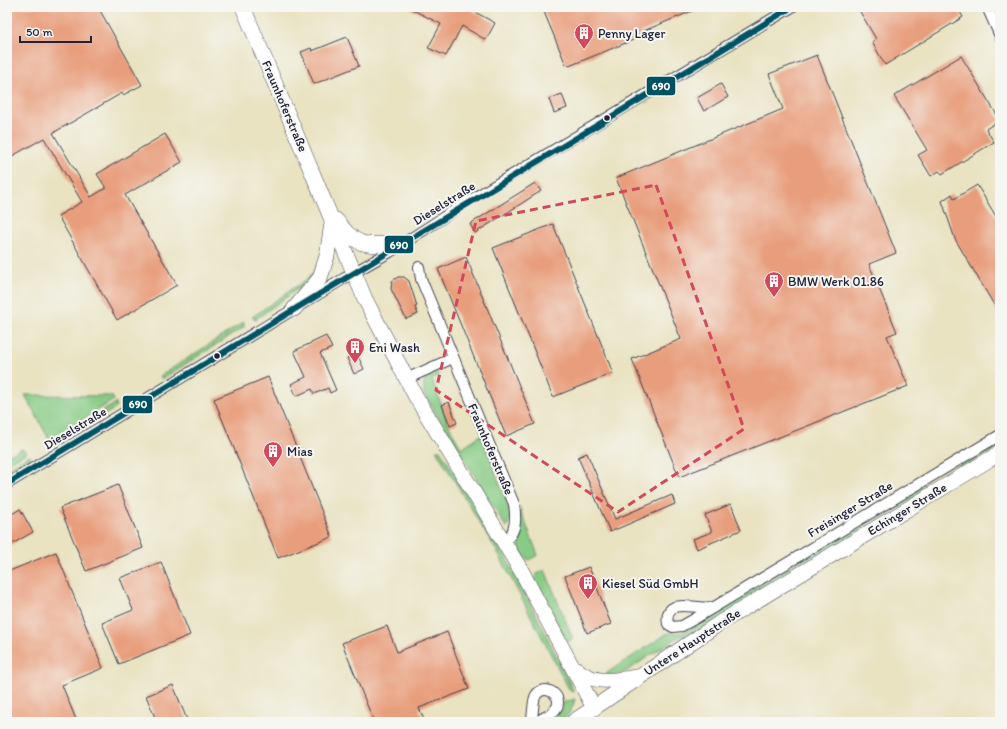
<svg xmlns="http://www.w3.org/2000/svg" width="1007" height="729" font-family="Itim,sans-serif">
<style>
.green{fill:#88cb85;stroke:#557660}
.building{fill:#e89d7c}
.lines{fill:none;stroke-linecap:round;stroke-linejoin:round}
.minor-casing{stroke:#403f4f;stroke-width:12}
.secondary-casing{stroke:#403f4f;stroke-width:16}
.minor{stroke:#fff;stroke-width:10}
.secondary{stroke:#fff;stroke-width:15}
.bus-1-casing{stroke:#f6f6f2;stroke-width:9}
.bus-1{stroke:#005262;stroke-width:6}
.marked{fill:none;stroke:#d1495b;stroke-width:3;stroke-dasharray:8 5;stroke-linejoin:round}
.bus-dot{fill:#22223b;stroke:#f6f6f2;stroke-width:1.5}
.labels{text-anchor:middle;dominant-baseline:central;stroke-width:4;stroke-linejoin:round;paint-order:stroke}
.poi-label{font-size:13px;fill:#22223b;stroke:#f6f6f2;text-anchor:start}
.street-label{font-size:13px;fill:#22223b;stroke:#f6f6f2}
.line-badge{stroke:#f6f6f2;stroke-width:1.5}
.badge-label{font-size:11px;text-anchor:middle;font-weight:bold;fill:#fff}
</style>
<rect width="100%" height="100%" fill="#f6f6f2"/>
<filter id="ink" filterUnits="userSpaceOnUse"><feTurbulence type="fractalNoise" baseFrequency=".025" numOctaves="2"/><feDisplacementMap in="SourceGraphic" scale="8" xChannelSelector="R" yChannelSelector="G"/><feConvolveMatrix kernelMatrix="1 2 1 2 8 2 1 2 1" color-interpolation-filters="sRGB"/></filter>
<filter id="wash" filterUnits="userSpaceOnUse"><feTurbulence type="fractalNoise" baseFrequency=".012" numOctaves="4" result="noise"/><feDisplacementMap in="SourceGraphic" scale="16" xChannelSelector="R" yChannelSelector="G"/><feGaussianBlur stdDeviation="0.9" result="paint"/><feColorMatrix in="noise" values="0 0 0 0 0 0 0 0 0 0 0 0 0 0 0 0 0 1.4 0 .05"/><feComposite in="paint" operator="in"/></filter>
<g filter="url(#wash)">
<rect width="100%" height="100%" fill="#e9e3c2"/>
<!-- green -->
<g class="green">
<polygon points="317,267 319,268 309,281 256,319 252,317 307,279"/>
<polygon points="244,322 244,327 162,379 160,376"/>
<path d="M437,372L439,376L432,379L449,426L461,448L481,435L509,508L510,518L507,527H506L424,394C422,382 425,376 437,372Z"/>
<polygon points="25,395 112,396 114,400 49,439"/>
<polygon points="116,403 116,408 53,445 50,444"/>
<polygon points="1000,440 1000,446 713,623 675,639 625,672 607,678 607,673 668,633 680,633 693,627 794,564"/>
<polygon points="22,449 27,452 7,464 7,456"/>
<polygon points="436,450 440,450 505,556 545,632 574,692 570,691 499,555"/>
<polygon points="30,455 30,460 7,474 7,469"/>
<path d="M519,506L538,555L529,560L523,557C514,538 523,525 519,506Z"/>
<polygon points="545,570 573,639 569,641 566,640 534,580 537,574"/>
<path d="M575,699C571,716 564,722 546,722L560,713L564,702Z"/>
</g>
<g id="blocks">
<!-- building -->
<g class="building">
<polygon points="7,7 98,7 142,85 123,95 122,93 53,133 91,197 106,188 97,174 165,134 182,162 125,195 177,285 117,320 58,216 82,202 44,138 7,159"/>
<polygon points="407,7 466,7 495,23 486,40 462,26 446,56 428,48 441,24"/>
<polygon points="542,7 702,7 641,32 643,36 569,66 568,64 566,65"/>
<polygon points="864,7 957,7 963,17 885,65 872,42 876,39 859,10"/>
<polygon points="347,37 359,66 314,84 301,52 311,48 312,51"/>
<polygon points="817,55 896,253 869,264 897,332 887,336 908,386 679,477 632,359 681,339 616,178 783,109 769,74"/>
<polygon points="961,56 1000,120 986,129 994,142 942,174 939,171 931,176 918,155 927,150 894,96"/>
<polygon points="721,84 728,97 704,111 697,98"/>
<polygon points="562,94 567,108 554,113 549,99"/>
<polygon points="535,183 541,191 475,233 470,224"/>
<polygon points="977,185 1000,223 1000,315 955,239 942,201 952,194 954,199"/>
<polygon points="553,224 613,373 553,397 493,248"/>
<polygon points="466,257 535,424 506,436 438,269"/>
<polygon points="398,277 404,277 409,281 417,306 415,307 418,314 406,319 391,289 392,281"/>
<polygon points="326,336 332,348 320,353 336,390 330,393 328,388 314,394 312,389 296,396 291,384 306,377 294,351"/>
<polygon points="357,354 364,369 354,374 347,358"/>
<polygon points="268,377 332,537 278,558 214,399"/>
<polygon points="449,402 457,423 450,426 442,405"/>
<polygon points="587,453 615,519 672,495 675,504 610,532 578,457"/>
<polygon points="118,485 143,548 86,571 60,508"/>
<polygon points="731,504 741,530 697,549 693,539 712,532 705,515"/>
<polygon points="20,509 33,532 7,547 7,517"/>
<polygon points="56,552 103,668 62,685 77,722 7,722 7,572"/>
<polygon points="161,562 190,635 119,664 102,623 133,610 120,578"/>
<polygon points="589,567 611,624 587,633 565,576"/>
<polygon points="387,626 397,652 447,632 469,689 419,708 425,722 374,722 342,643"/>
<polygon points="173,685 188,722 157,722 146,696"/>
</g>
</g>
</g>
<g filter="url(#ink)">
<use href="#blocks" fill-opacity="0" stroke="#403f4f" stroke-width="1"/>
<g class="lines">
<defs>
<g id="minor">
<polyline points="987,7 1000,36"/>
<path d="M419,267L421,279L514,504C516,517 517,533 505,540"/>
<polyline points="406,379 453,358"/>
<polyline points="7,484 353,273 390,252 464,204 792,7"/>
<path d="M714,607C709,607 703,608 698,607C684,606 664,601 668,624L673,627L682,626L696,618L1000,435"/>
<path d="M531,722C534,714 532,701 536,695C545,682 566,697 555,710C550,715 542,718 537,722"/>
</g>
<g id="secondary">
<polyline points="243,7 365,299 416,397 522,572 594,708"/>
<path d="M336,220C359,251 369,245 404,243"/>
<polyline points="294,309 320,278 327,256 332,223"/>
<path d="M575,668C595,686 613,680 637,677"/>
<polyline points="573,722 718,624 1000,453"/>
</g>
</defs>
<!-- minor casing -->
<use href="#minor" class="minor-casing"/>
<!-- secondary casing -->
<use href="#secondary" class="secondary-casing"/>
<!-- minor -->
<use href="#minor" class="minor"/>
<!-- secondary -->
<use href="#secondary" class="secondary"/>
<defs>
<path id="bus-1" d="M7,484C268,325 529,165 792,7"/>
</defs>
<!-- bus-1 casing -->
<use href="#bus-1" class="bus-1-casing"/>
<!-- bus-1 -->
<use href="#bus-1" class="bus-1"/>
</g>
</g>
<!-- marked area -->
<path class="marked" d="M656,185L744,429L618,512L436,390L476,221Z"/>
<!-- icons -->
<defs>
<symbol id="building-pin" viewBox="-11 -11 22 30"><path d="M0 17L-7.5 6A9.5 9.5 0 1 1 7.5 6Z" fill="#d1495b" stroke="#f6f6f2"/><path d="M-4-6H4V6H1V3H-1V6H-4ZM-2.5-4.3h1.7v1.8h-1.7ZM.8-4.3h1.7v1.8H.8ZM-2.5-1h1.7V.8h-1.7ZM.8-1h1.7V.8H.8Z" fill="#fff"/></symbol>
</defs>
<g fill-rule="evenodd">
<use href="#building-pin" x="573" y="22" width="22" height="30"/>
<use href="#building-pin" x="763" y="270" width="22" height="30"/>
<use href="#building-pin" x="344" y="336" width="22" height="30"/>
<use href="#building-pin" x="262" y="440" width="22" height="30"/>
<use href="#building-pin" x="577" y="572" width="22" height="30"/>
</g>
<!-- markers -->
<g class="bus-dot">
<circle cx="607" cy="118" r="3.5"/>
<circle cx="217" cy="356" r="3.5"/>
</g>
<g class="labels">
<!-- poi labels -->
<g class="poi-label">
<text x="598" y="33">Penny Lager</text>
<text x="788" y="281">BMW Werk 01.86</text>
<text x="369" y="347">Eni Wash</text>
<text x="287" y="451">Mias</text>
<text x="602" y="583">Kiesel Süd GmbH</text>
</g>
<!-- street labels -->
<g class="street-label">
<text transform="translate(285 106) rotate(67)">Fraunhoferstraße</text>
<text transform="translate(444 203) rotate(-32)">Dieselstraße</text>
<text transform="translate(75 428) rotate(-31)">Dieselstraße</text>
<text transform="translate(491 449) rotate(67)">Fraunhoferstraße</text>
<text transform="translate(850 509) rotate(-31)">Freisinger Straße</text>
<text transform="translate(907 509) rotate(-31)">Echinger Straße</text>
<text transform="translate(692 642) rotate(-33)">Untere Hauptstraße</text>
</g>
</g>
<g class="line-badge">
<rect x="646" y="76" width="30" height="20" rx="4" fill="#005262"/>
<rect x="384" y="235" width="30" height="19" rx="4" fill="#005262"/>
<rect x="122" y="395" width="31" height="19" rx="4" fill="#005262"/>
</g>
<g class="badge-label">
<text x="661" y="90">690</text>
<text x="399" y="249">690</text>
<text x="138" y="408">690</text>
</g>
<!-- margin -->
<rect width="1007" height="729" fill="none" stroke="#f6f6f2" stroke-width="24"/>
<!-- scale -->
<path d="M20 36v6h71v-6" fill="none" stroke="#22223b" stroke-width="2"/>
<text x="26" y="36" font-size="12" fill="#22223b" stroke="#f6f6f2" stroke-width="3" paint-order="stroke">50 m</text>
</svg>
